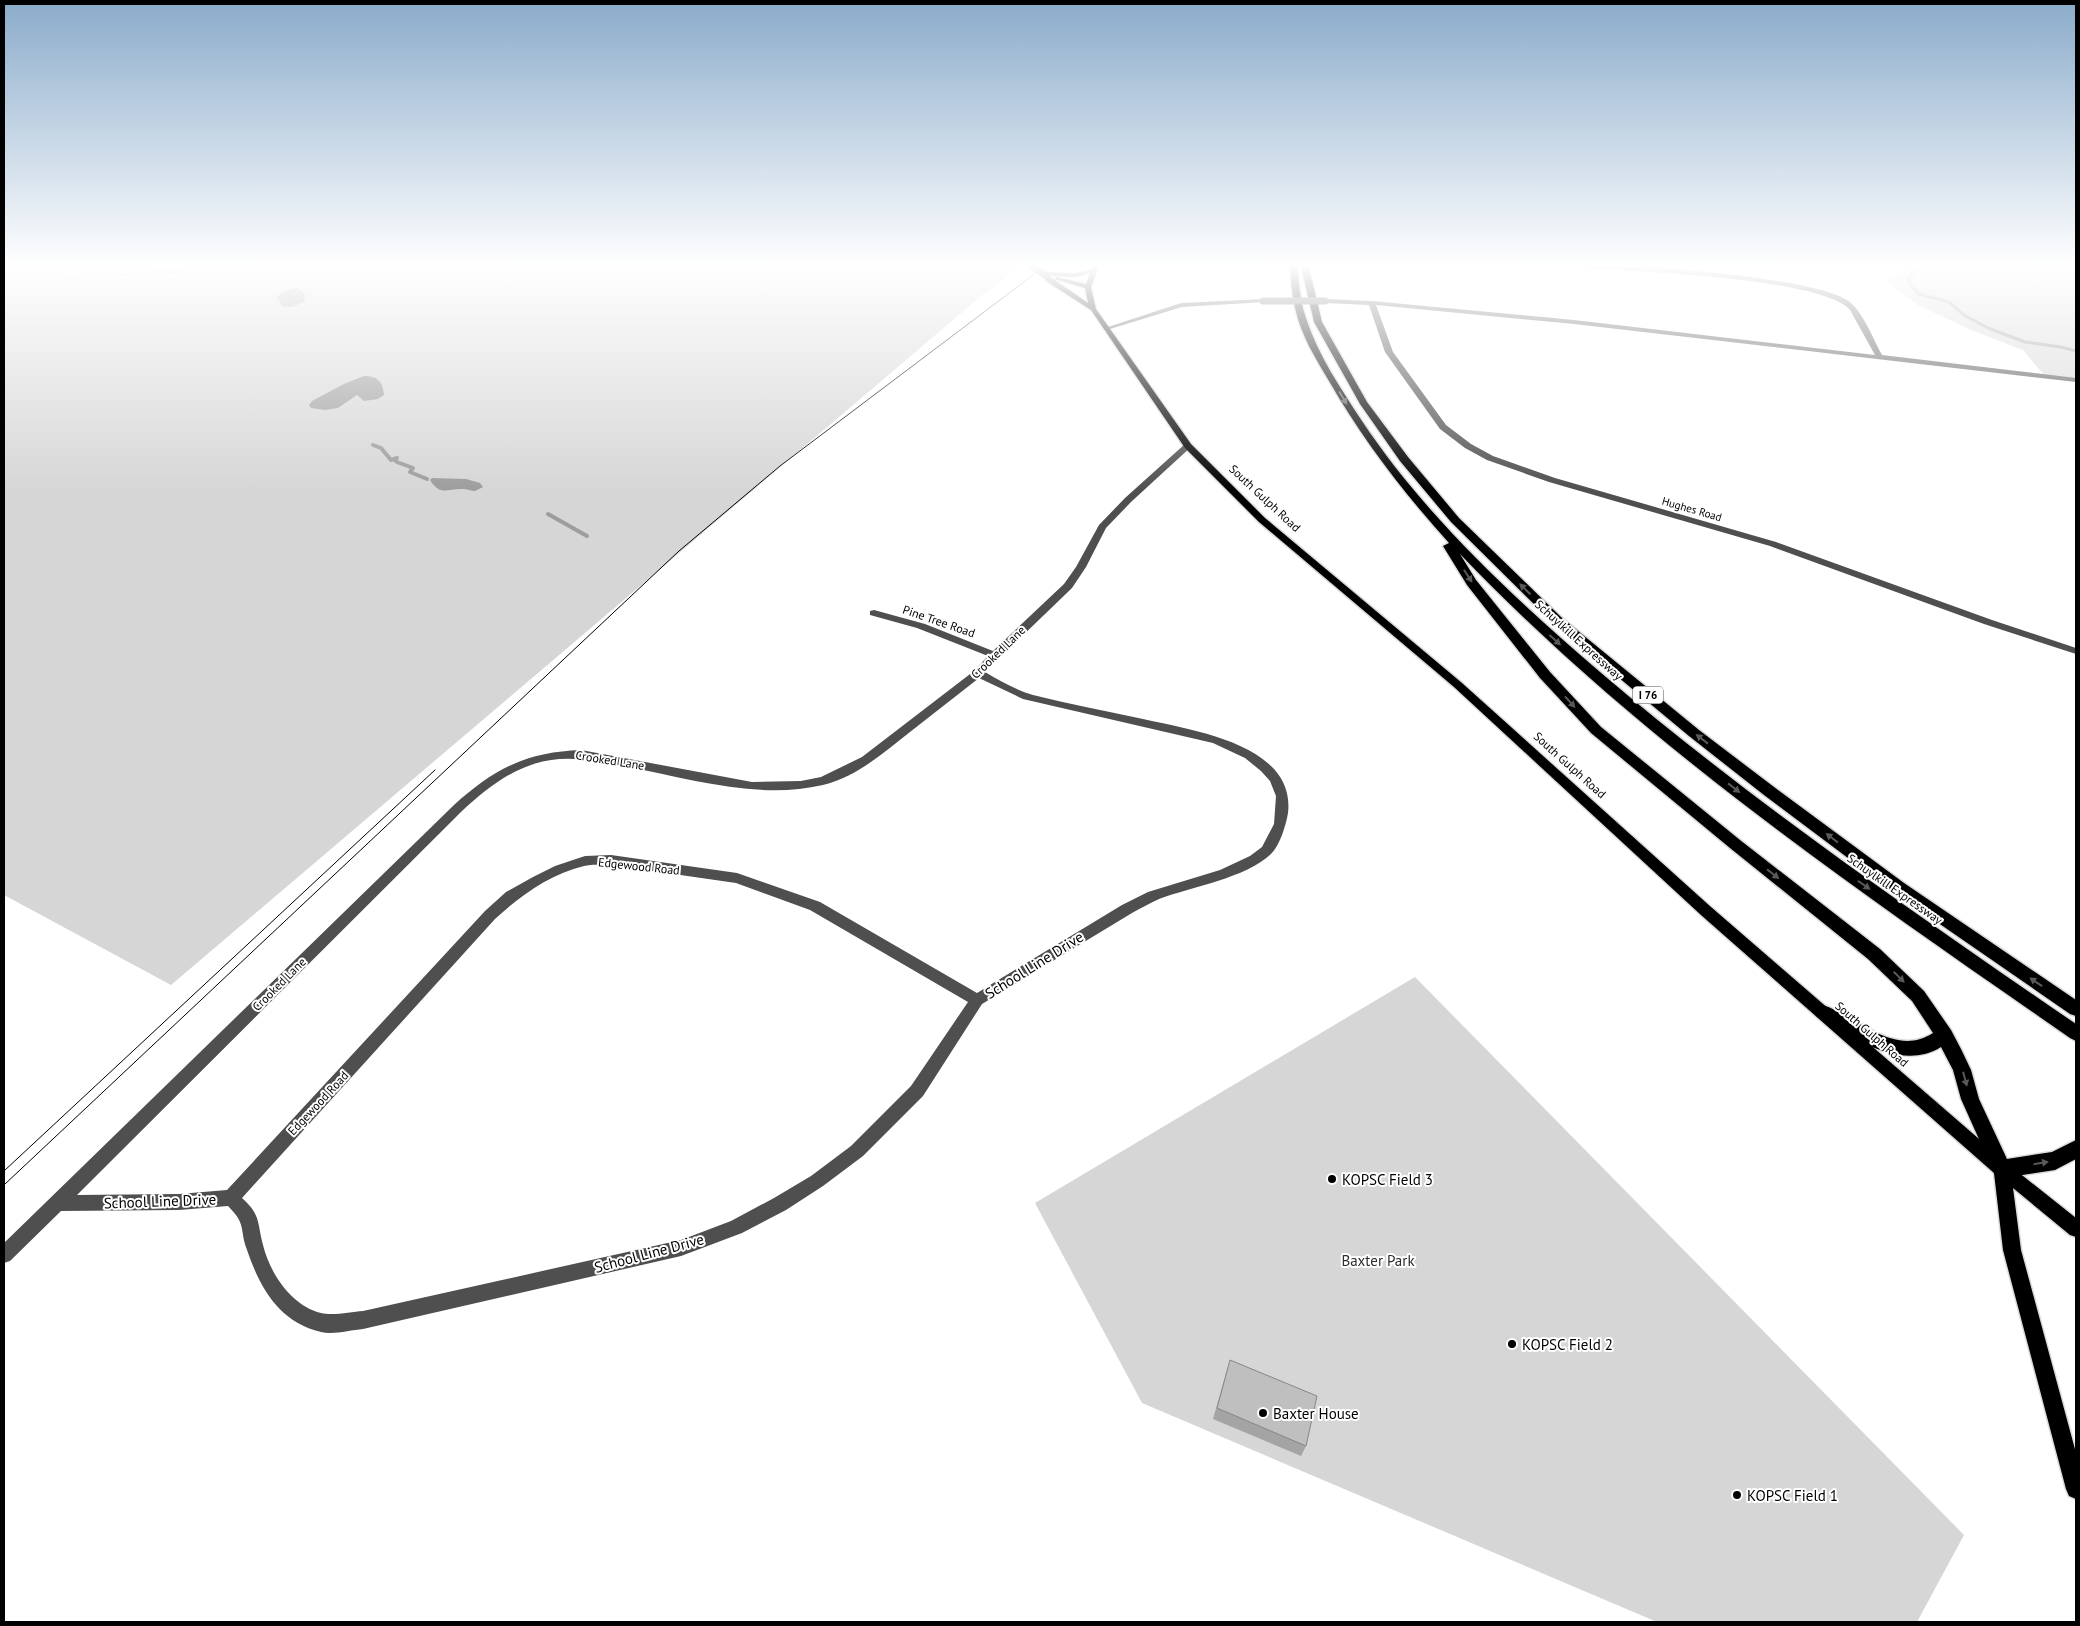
<svg xmlns="http://www.w3.org/2000/svg" width="2080" height="1626" font-family="'PT Sans',sans-serif">
<style>
.green{fill:#d6d6d6}
.water{fill:#9d9d9d}
.lines{fill:none;stroke-linecap:round;stroke-linejoin:round}
.stream-far1{stroke:#9d9d9d;stroke-width:3}
.stream{stroke:#9d9d9d;stroke-width:4}
.major-casing{stroke:#dbdbdb;stroke-width:3}
.highway-casing{stroke:#dbdbdb;stroke-width:3}
.minor{fill:#4f4f4f;fill-rule:evenodd}
.major{fill:#000;fill-rule:evenodd}
.highway{fill:#000;fill-rule:evenodd}
.tram{stroke:#000;stroke-width:1}
.major-bridge-casing{stroke:#dbdbdb;stroke-width:8;stroke-linecap:butt}
.minor-bridge{stroke:#4f4f4f;stroke-width:7}
.major-bridge{stroke:#000;stroke-width:7}
.wall{fill:#a4a4a4}
.building{fill:#bfbfbf;stroke:#868686}
.oneway{fill:#595959}
.poi-dot{fill:#000;stroke:#fff;stroke-width:2}
.labels{text-anchor:middle;dominant-baseline:central;stroke-width:4;stroke-linejoin:round;paint-order:stroke}
.far-street-label{font-size:11px;fill:#000;stroke:#fff}
.shield{fill:#fff;stroke:#4c4c4c;stroke-width:1}
.shield-label{font-size:11px;font-weight:bold;fill:#000}
.street-label{font-size:12px;fill:#000;stroke:#fff}
.near-street-label{font-size:15px;fill:#000;stroke:#fff}
.near-poi-label{font-size:15px;fill:#000;stroke:#fff;text-anchor:start}
.near-park-label{font-size:15px;fill:#2d2d2d;stroke:#fff}
</style>
<rect width="100%" height="100%" fill="#fff"/>
<!-- green -->
<g class="green">
<polygon points="4,263 1011,263 1018,264 998,285 986,292 171,985 4,895"/>
<polygon points="1901,263 2076,263 2076,380 2045,376 2023,350 1971,330 1918,305 1885,280 1904,270"/>
<polygon points="1415,977 1964,1535 1917,1622 1657,1622 1142,1403 1035,1203"/>
</g>
<!-- water -->
<g class="water">
<path d="M141,268H176L185,271C170,279 154,267 140,269C135,269 133,272 129,274C124,276 115,275 110,276L108,273H102L59,281L4,286L57,281L101,272H109L112,275L126,274Z"/>
<polygon points="297,288 305,294 304,302 292,307 282,306 277,297 288,290"/>
<path d="M364,376C378,376 383,382 384,395L378,399L364,401L357,395L338,408L325,410L311,408L309,405L312,401L344,384Z"/>
<path d="M432,478L466,479L480,483L483,487L475,491C471,491 467,489 463,489C447,488 441,497 430,480Z"/>
</g>
<g class="lines">
<!-- stream-far1 -->
<polyline class="stream-far1" points="1925,263 1908,279 1911,286 1919,294 1949,302 1964,315 1988,328 2025,342 2061,347 2076,351"/>
<!-- stream -->
<g class="stream">
<polyline points="373,445 381,448 391,460 397,458 395,460 397,462 413,468 410,472 427,479"/>
<polyline points="548,514 587,536"/>
</g>
<defs>
<path id="major" d="M1094,263H1100L1091,287L1096,309L1191,444L1265,518L1462,683L1711,907L2008,1164L2076,1218V1237L2070,1235L2013,1188L2021,1250L2076,1453V1499L2069,1496L2066,1489L2003,1250L1994,1173L1701,915L1454,687L1259,522L1185,448L1091,310L1046,281L1041,274L1044,272L1076,273L1092,269ZM1090,273L1086,284L1057,277L1054,279L1085,288L1088,303L1049,276L1076,277Z"/>
<g id="highway">
<path d="M1289,263H1297C1299,282 1300,301 1306,318C1318,355 1341,389 1362,421C1426,517 1513,597 1600,672C1750,800 1913,912 2076,1024V1041L2070,1038C1857,890 1640,742 1460,554L1476,580L1550,672L1601,727L1740,840L1880,949L1924,991L1951,1030L1961,1049L1971,1070L1979,1099L2007,1159L2052,1152L2076,1140V1159L2055,1170L2002,1178L1995,1175L1961,1099L1953,1070L1941,1047C1901,1072 1852,1037 1817,1017L1814,1012L1817,1007L1823,1005C1858,1017 1895,1058 1933,1033L1912,1001L1868,959L1730,848L1591,733L1540,678L1467,585L1443,546L1449,543C1403,492 1363,440 1329,381C1316,359 1302,337 1296,312C1292,297 1291,280 1289,263Z"/>
<polygon points="1300,263 1308,263 1322,322 1367,402 1408,457 1459,518 1561,617 1699,730 1774,787 1904,883 2076,1000 2076,1016 2070,1014 1892,891 1764,795 1689,736 1553,623 1451,522 1400,461 1360,404 1314,322"/>
</g>
</defs>
<!-- major casing -->
<use href="#major" class="major-casing"/>
<!-- highway casing -->
<use href="#highway" class="highway-casing"/>
<!-- minor -->
<g class="minor">
<path d="M1569,263C1617,263 1821,276 1851,303C1865,316 1873,339 1882,355L2076,378V382L1574,324L1376,305L1393,352L1446,425L1471,444L1493,456L1555,478L1776,542L1992,620L2076,648V654L1984,624L1770,546L1549,482L1487,460L1465,448L1440,429L1385,352L1369,305L1325,303L1322,301L1325,299L1372,301L1574,320L1875,355L1850,310C1826,281 1665,273 1622,270C1606,268 1583,270 1569,263Z"/>
<polygon points="1263,299 1266,301 1265,302 1182,307 1110,329 1105,328 1181,303"/>
<path d="M1185,444L1192,446L1131,502L1106,528L1086,567L1072,588L985,672C1000,681 1016,690 1033,695C1069,704 1107,711 1143,719C1191,730 1296,744 1288,813C1286,825 1280,845 1271,854C1246,878 1191,887 1159,899C1150,903 1141,908 1132,913L982,1004L923,1096L863,1156L823,1186L786,1210L742,1233L681,1256L363,1329C351,1330 333,1335 321,1332C279,1322 260,1288 247,1250C239,1228 247,1225 228,1206L179,1210L61,1211L10,1261L4,1263V1243L454,805C494,769 526,752 581,750L752,782L801,781L821,777L862,757L974,671L988,656L917,628L870,615V611L874,610L925,624L993,651L1064,584L1076,567L1099,525L1125,498ZM979,678L1023,699L1213,743L1245,758L1261,771L1270,781L1276,796L1274,824L1262,847L1250,856L1220,870L1148,892L1122,905L977,993L820,902L737,873L611,855L585,856L555,866L533,877L506,892L485,911L227,1190L179,1194L77,1195L462,811C483,792 504,774 531,765C564,753 596,761 628,767C691,779 759,800 823,785C857,777 884,752 910,732C933,714 956,696 979,678ZM611,865L736,883L810,910L968,1002L911,1086L851,1146L811,1176L774,1198L731,1221L681,1240L363,1311C351,1312 333,1316 321,1313C292,1306 270,1274 263,1245C257,1222 261,1215 242,1198L495,919C520,896 550,874 584,866C592,864 602,865 611,865Z"/>
</g>
<!-- major -->
<use href="#major" class="major"/>
<!-- highway -->
<use href="#highway" class="highway"/>
<!-- tram -->
<g class="tram">
<polyline points="4,1171 435,770"/>
<polyline points="4,1185 679,551 780,466 1049,263"/>
</g>
<defs>
<polyline id="major-bridge" points="1031,265 1044,274"/>
</defs>
<!-- major-bridge casing -->
<use href="#major-bridge" class="major-bridge-casing"/>
<!-- minor-bridge -->
<polyline class="minor-bridge" points="1263,301 1325,301"/>
<!-- major-bridge -->
<use href="#major-bridge" class="major-bridge"/>
</g>
<!-- wall -->
<polygon class="wall" points="1230,1360 1306,1446 1301,1456 1213,1419"/>
<!-- building -->
<polygon class="building" points="1230,1360 1317,1396 1306,1446 1217,1408"/>
<!-- one-way arrows -->
<defs><path id="oneway-solid" d="M-6-.8H1V-3.2L6.5 0L1 3.2V.8H-6Z" transform="scale(1.25)"/></defs>
<g class="oneway">
<use href="#oneway-solid" transform="translate(1343 398) rotate(59)"/>
<use href="#oneway-solid" transform="translate(1468 576) rotate(57)"/>
<use href="#oneway-solid" transform="translate(1525 589) rotate(-136)"/>
<use href="#oneway-solid" transform="translate(1555 640) rotate(42)"/>
<use href="#oneway-solid" transform="translate(1570 702) rotate(48)"/>
<use href="#oneway-solid" transform="translate(1702 739) rotate(-142)"/>
<use href="#oneway-solid" transform="translate(1734 788) rotate(38)"/>
<use href="#oneway-solid" transform="translate(1832 838) rotate(-143)"/>
<use href="#oneway-solid" transform="translate(1773 874) rotate(38)"/>
<use href="#oneway-solid" transform="translate(1864 885) rotate(35)"/>
<use href="#oneway-solid" transform="translate(1899 977) rotate(45)"/>
<use href="#oneway-solid" transform="translate(2036 982) rotate(-146)"/>
<use href="#oneway-solid" transform="translate(1965 1079) rotate(75)"/>
<use href="#oneway-solid" transform="translate(2041 1163) rotate(-9)"/>
</g>
<!-- sky -->
<linearGradient id="sky" x2="0" y2="1"><stop stop-color="#8aabca"/><stop offset="0.54" stop-color="#fff"/><stop offset="1" stop-color="#fff" stop-opacity="0"/></linearGradient>
<rect width="2080" height="491" fill="url(#sky)"/>
<!-- markers -->
<g class="poi-dot">
<circle cx="1332" cy="1179" r="5"/>
<circle cx="1512" cy="1344" r="5"/>
<circle cx="1263" cy="1413" r="5"/>
<circle cx="1737" cy="1495" r="5"/>
</g>
<g class="labels">
<!-- far-street labels -->
<g class="far-street-label">
<text transform="translate(1692 509) rotate(16)">Hughes Road</text>
</g>
<!-- shield labels -->
<rect class="shield" x="1633" y="686.5" width="30" height="17" rx="4"/>
<g class="shield-label">
<text x="1648" y="695">I 76</text>
</g>
<!-- street labels -->
<g class="street-label">
<text transform="translate(1265 498) rotate(43)">South Gulph Road</text>
<text transform="translate(939 621) rotate(19)">Pine Tree Road</text>
<text transform="translate(1579 640) rotate(42)">Schuylkill Expressway</text>
<text transform="translate(998 652) rotate(-44)">Crooked Lane</text>
<text transform="translate(610 760) rotate(9)">Crooked Lane</text>
<text transform="translate(1570 765) rotate(42)">South Gulph Road</text>
<text transform="translate(639 866) rotate(6)">Edgewood Road</text>
<text transform="translate(1895 889) rotate(35)">Schuylkill Expressway</text>
<text transform="translate(279 984) rotate(-45)">Crooked Lane</text>
<text transform="translate(1872 1034) rotate(41)">South Gulph Road</text>
<text transform="translate(318 1103) rotate(-47)">Edgewood Road</text>
</g>
<!-- near-street labels -->
<g class="near-street-label">
<text transform="translate(1034 965) rotate(-32)">School Line Drive</text>
<text transform="translate(160 1201) rotate(-2)">School Line Drive</text>
<text transform="translate(649 1253) rotate(-15)">School Line Drive</text>
</g>
<!-- near-poi labels -->
<g class="near-poi-label">
<text x="1342" y="1179">KOPSC Field 3</text>
<text x="1522" y="1344">KOPSC Field 2</text>
<text x="1273" y="1413">Baxter House</text>
<text x="1747" y="1495">KOPSC Field 1</text>
</g>
<!-- near-park labels -->
<g class="near-park-label">
<text x="1378" y="1260">Baxter Park</text>
</g>
</g>
<!-- border -->
<rect width="2080" height="1626" fill="none" stroke="#000000" stroke-width="10"/>
</svg>
